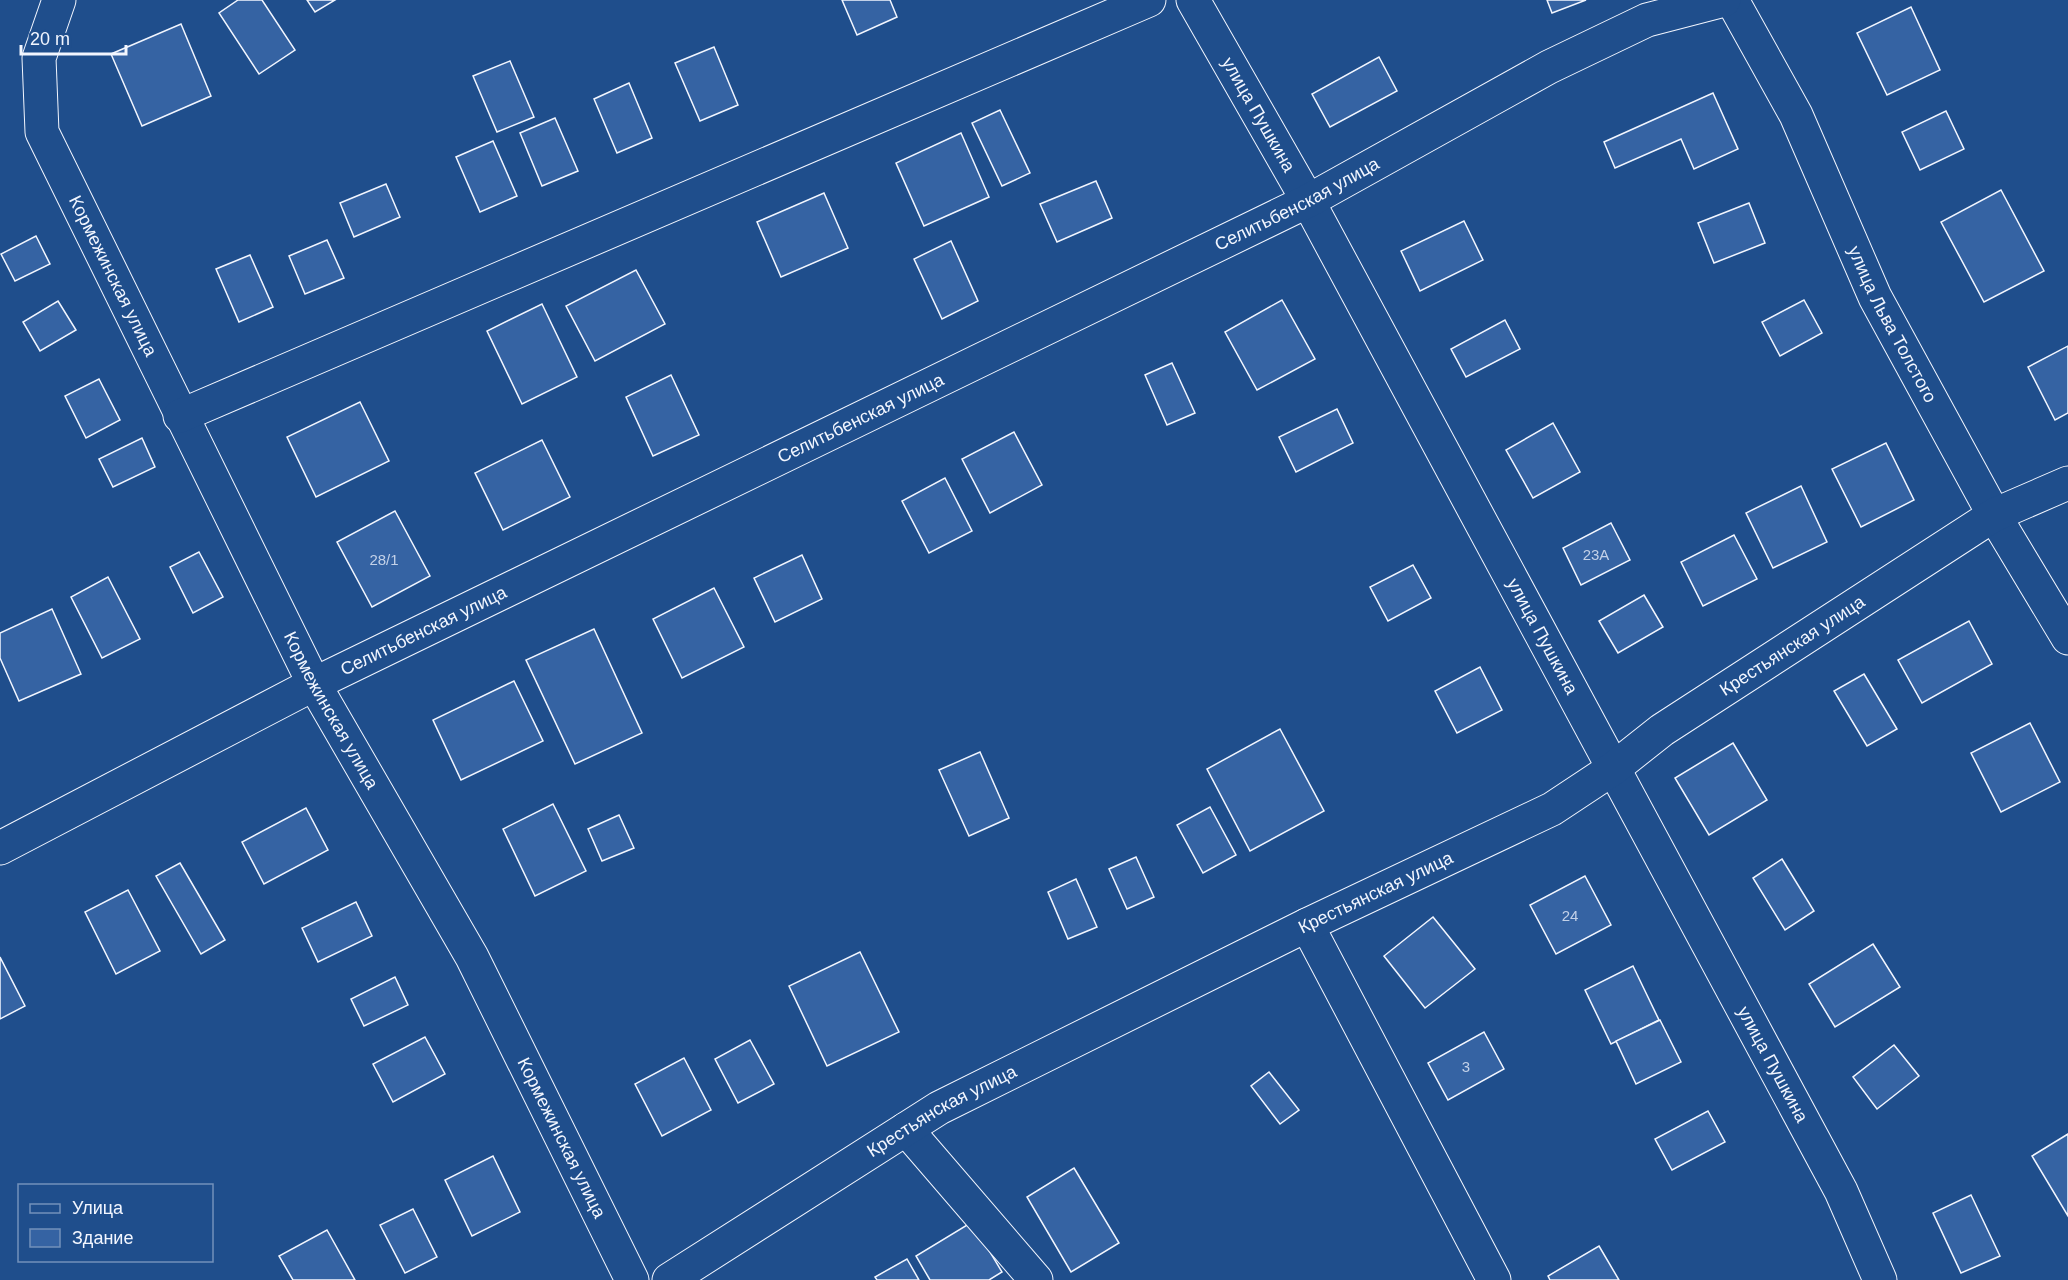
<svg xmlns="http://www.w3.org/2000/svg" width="2068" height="1280" font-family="Arial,sans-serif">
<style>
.building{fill:#3563a3;stroke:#f2f6ff;stroke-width:1.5}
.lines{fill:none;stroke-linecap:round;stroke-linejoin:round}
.minor-casing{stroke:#f2f6ff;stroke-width:35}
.minor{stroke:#1f4e8c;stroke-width:33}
.labels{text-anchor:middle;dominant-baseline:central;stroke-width:4.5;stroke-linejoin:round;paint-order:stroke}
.number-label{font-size:15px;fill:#c3d1e8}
.street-label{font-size:18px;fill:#f2f6ff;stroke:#1f4e8c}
</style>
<rect width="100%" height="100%" fill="#1f4e8c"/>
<!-- building -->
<g class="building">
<polygon points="238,0 262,0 295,50 259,74 219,13"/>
<polygon points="307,0 335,0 315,12"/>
<polygon points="842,0 890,0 897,17 857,35"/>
<polygon points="1547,0 1586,0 1552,13"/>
<polygon points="1911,7 1940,70 1887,95 1857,33"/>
<polygon points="181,24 211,96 142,126 111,54"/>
<polygon points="714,47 738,105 700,121 675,63"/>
<polygon points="1379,57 1397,91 1330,127 1312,94"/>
<polygon points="510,61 534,117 497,132 473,76"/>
<polygon points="629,83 652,138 617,153 594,99"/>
<polygon points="1713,93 1738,149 1694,169 1681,139 1615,168 1604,142"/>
<polygon points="1000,110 1030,173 1002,186 972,123"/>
<polygon points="1946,111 1964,149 1920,170 1902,132"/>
<polygon points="555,118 578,171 542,186 520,133"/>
<polygon points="961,133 989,197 924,226 896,163"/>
<polygon points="493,141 517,196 480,212 456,157"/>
<polygon points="1096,181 1112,218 1057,242 1040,204"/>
<polygon points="386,184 400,217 354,237 340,203"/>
<polygon points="2001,190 2044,271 1984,302 1941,222"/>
<polygon points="824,193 848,248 781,277 757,222"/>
<polygon points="1749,203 1765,243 1714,263 1698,223"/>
<polygon points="1464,221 1483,260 1420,291 1401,251"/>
<polygon points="36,236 50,264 15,281 1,254"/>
<polygon points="327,240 344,278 305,294 289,256"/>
<polygon points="951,241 978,301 942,319 914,259"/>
<polygon points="250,255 273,307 239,322 216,269"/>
<polygon points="636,270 665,324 595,361 566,306"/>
<polygon points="1282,300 1315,359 1257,390 1225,332"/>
<polygon points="1804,300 1822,333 1780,356 1762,322"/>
<polygon points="58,301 76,330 40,351 23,322"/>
<polygon points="542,304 577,377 522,404 487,331"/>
<polygon points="1505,320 1520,349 1466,377 1451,349"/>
<polygon points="2068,346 2068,413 2055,420 2028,367"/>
<polygon points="1172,363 1195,413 1167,425 1145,375"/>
<polygon points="671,375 699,435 653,456 626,397"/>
<polygon points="99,379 120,420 86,438 65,396"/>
<polygon points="360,402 389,461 316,497 287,437"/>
<polygon points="1337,409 1353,443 1296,472 1279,437"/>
<polygon points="1553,423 1580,472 1533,498 1506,450"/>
<polygon points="1014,432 1042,485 990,513 962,459"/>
<polygon points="142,438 155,467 113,487 99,459"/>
<polygon points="542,440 570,497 503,530 475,473"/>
<polygon points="1886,443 1914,500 1861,527 1832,469"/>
<polygon points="945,478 972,531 929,553 902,501"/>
<polygon points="1801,486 1827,542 1773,568 1746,513"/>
<polygon points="395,511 430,576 372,607 337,542"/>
<polygon points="1611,523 1630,560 1581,585 1563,548"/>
<polygon points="1734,535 1757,579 1703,606 1681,562"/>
<polygon points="199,552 223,597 193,613 170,567"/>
<polygon points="802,555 822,599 775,622 754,578"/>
<polygon points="1413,565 1431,598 1388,621 1370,587"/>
<polygon points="108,577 140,639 102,658 71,597"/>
<polygon points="714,588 744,647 682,678 653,619"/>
<polygon points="1644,595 1663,627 1618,653 1599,621"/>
<polygon points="52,609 81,674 19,701 0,658 0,633"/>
<polygon points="1969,621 1992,664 1922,703 1898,660"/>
<polygon points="594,629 642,733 575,764 526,660"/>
<polygon points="1480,667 1502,710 1457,733 1435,691"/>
<polygon points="1864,674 1897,729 1867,746 1834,691"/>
<polygon points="514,681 543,741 461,780 433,720"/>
<polygon points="2030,723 2060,782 2001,812 1971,753"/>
<polygon points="1280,729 1324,811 1250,851 1207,769"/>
<polygon points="1733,743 1767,800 1709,835 1675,778"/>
<polygon points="980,752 1009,818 969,836 939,770"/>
<polygon points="553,804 586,871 535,896 503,829"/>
<polygon points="1210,807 1236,855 1203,873 1177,825"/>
<polygon points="306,808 328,850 264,884 242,842"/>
<polygon points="619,815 634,848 602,861 588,829"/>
<polygon points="1136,857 1154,897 1127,909 1109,869"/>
<polygon points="1782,859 1814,911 1785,930 1753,878"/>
<polygon points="180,863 225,940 201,954 156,876"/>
<polygon points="1585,876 1611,925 1556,954 1530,905"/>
<polygon points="1076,879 1097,927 1068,939 1048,892"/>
<polygon points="128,890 160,951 116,974 85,912"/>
<polygon points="356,902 372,936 318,962 302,928"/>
<polygon points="1433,917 1475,969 1425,1008 1384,956"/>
<polygon points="1873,944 1900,987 1835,1027 1809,984"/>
<polygon points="860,952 899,1032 827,1066 789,986"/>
<polygon points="0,957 25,1006 0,1019"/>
<polygon points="1633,966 1659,1020 1611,1044 1585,990"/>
<polygon points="395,977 408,1005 364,1026 351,999"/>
<polygon points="1660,1020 1681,1062 1636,1084 1616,1041"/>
<polygon points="1484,1032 1504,1069 1448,1100 1428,1063"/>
<polygon points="425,1037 445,1074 393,1102 373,1064"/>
<polygon points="750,1040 774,1084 738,1103 715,1059"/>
<polygon points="1894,1045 1919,1076 1877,1109 1853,1077"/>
<polygon points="684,1058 711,1110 662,1136 635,1084"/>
<polygon points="1269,1072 1299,1110 1280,1124 1251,1086"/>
<polygon points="1708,1111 1725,1142 1672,1170 1655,1139"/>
<polygon points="2068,1134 2068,1216 2032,1156"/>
<polygon points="493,1156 520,1212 472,1236 445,1180"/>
<polygon points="1074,1168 1119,1243 1071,1272 1027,1197"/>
<polygon points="1971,1195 2000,1256 1961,1273 1933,1213"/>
<polygon points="413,1209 437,1257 405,1273 380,1225"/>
<polygon points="972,1222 1002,1272 989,1280 930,1280 916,1256"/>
<polygon points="327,1230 355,1280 293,1280 279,1256"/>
<polygon points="1599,1246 1619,1280 1550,1280 1548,1276"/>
<polygon points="907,1259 919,1280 877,1280 875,1277"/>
</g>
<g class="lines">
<defs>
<g id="minor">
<path id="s1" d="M59,0L39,58L42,132L314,684L472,957L632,1280"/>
<path id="s2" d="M1193,0L1308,201L1841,1191L1880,1280"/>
<path id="s3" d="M1732,0L1796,115L1875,297L1994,515L2068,638"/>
<polyline points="180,416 1149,0"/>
<path id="s4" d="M0,848L314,684L1308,201L1549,67L1647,20L1724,0"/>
<polyline points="1307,925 1494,1280"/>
<polyline points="906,1129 1036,1280"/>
<path id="s5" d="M669,1280L939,1108L1307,925L1552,809L1614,768L1662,730L1994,515L2068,483"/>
</g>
</defs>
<!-- minor casing -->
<use href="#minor" class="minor-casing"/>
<!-- minor -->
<use href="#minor" class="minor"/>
</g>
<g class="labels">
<!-- number labels -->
<g class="number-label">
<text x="1596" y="554">23А</text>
<text x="384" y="559">28/1</text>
<text x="1570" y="915">24</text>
<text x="1466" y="1066">3</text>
</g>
<!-- street labels -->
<g class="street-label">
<text stroke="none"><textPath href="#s2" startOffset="132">улица Пушкина</textPath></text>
<text stroke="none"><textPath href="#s4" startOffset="1448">Селитьбенская улица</textPath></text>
<text stroke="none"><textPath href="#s1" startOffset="296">Кормежинская улица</textPath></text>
<text stroke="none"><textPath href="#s3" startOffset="362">улица Льва Толстого</textPath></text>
<text stroke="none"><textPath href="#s4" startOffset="962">Селитьбенская улица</textPath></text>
<text stroke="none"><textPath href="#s4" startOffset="476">Селитьбенская улица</textPath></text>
<text stroke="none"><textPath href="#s2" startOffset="726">улица Пушкина</textPath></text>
<text stroke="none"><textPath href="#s5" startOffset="1293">Крестьянская улица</textPath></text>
<text stroke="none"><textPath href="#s1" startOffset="782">Кормежинская улица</textPath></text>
<text stroke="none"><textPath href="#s5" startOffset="807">Крестьянская улица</textPath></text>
<text stroke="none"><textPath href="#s2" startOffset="1212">улица Пушкина</textPath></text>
<text stroke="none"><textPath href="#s5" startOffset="321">Крестьянская улица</textPath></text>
<text stroke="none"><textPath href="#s1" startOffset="1268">Кормежинская улица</textPath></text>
</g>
</g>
<!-- legend -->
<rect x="18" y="1184" width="195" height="78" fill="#1f4e8c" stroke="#7391ba" stroke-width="1.5"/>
<rect x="30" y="1204" width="30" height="9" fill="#1f4e8c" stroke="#7391ba" stroke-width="1.5"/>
<text x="72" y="1214" font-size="18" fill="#f2f6ff">Улица</text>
<rect x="30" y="1229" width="30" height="18" fill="#3563a3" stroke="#7391ba" stroke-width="1.5"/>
<text x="72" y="1244" font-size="18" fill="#f2f6ff">Здание</text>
<!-- scale -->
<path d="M21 45v9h105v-9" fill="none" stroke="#f2f6ff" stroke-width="3"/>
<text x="30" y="45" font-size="18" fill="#f2f6ff" stroke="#1f4e8c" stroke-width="4.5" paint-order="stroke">20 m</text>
</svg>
